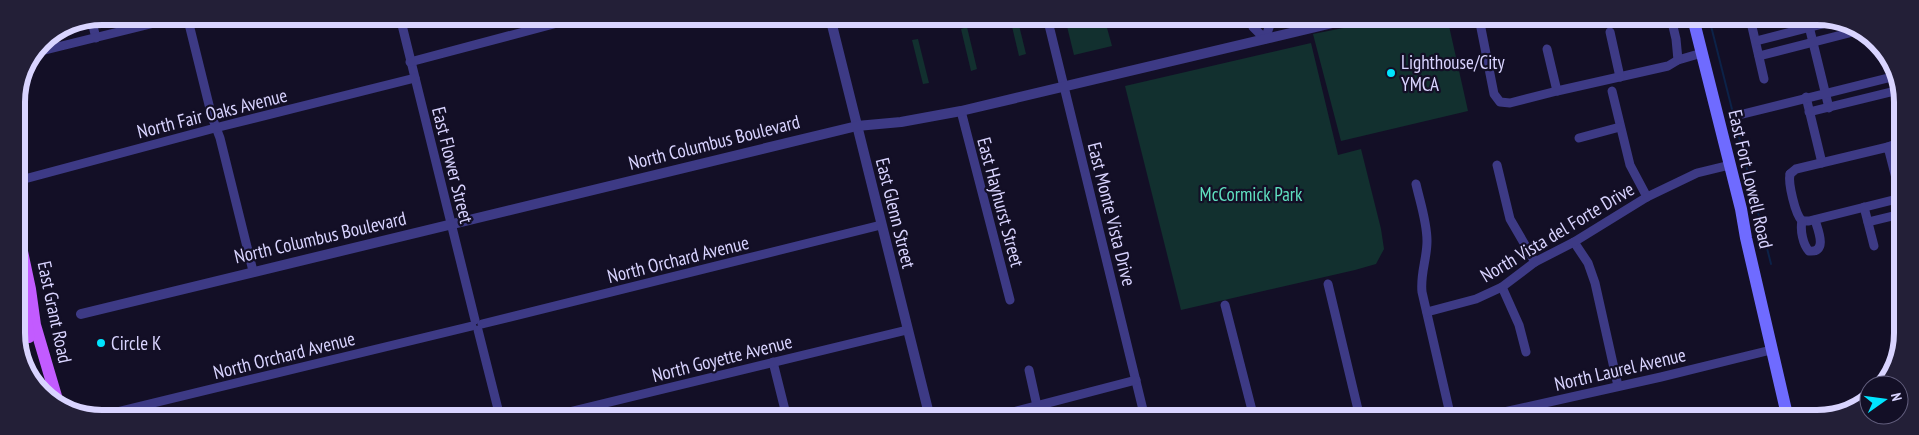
<svg xmlns="http://www.w3.org/2000/svg" width="1919" height="435" font-family="'PT Sans Narrow',sans-serif">
<style>
.green{fill:#12302f}
.lines{fill:none;stroke-linecap:round;stroke-linejoin:round}
.stream{stroke:#0c2248;stroke-width:2}
.minor{stroke:#3d3a85;stroke-width:9}
.tertiary{stroke:#3d3a85;stroke-width:10}
.secondary{stroke:#6f6bff;stroke-width:12}
.primary{stroke:#c25bff;stroke-width:12}
.poi-dot{fill:#00e5ff;stroke:#130f26;stroke-width:2}
.labels{text-anchor:middle;dominant-baseline:central;stroke-width:4.5;stroke-linejoin:round;paint-order:stroke}
.poi-label{font-size:19px;fill:#d9d4ff;stroke:#130f26;text-anchor:start}
.street-label{font-size:19px;fill:#d9d4ff;stroke:#130f26}
.park-label{font-size:19px;fill:#5fe0c0;stroke:#130f26}
.rim{fill:none;stroke:#d9d4ff;stroke-width:6}
</style>
<rect width="100%" height="100%" fill="#130f26"/>
<!-- green -->
<g class="green">
<polygon points="1017,17 1026,54 1019,56 1010,18"/>
<polygon points="1069,17 1104,17 1112,46 1074,55 1065,18"/>
<polygon points="1399,17 1447,17 1468,111 1341,141 1313,34"/>
<polygon points="967,27 977,69 971,71 961,29"/>
<polygon points="918,39 929,83 923,84 912,40"/>
<polygon points="1311,43 1338,155 1361,149 1381,229 1384,249 1376,264 1355,270 1181,310 1125,86"/>
</g>
<g class="lines">
<!-- stream -->
<polyline class="stream" points="1709,18 1771,264"/>
<!-- minor -->
<g class="minor">
<polyline points="187,16 212,117 220,138 253,271"/>
<polyline points="400,17 475,320"/>
<polyline points="1047,17 1145,418"/>
<polyline points="1251,17 1253,27 1265,39 1271,22 1269,17"/>
<polyline points="91,18 96,38"/>
<polyline points="1479,18 1494,94 1500,102 1510,103 1557,91 1668,66 1678,60 1702,53"/>
<polyline points="1671,18 1676,39 1678,60"/>
<polyline points="1750,18 1764,79"/>
<polyline points="1807,18 1829,108"/>
<polyline points="1610,32 1620,77"/>
<polyline points="1873,39 1883,59 1893,70"/>
<polyline points="1756,41 1838,20"/>
<polyline points="1547,49 1557,91"/>
<polyline points="37,52 183,16"/>
<polyline points="1759,56 1853,32 1857,30"/>
<polyline points="410,62 580,17"/>
<polyline points="1612,91 1630,165 1647,197"/>
<polyline points="1806,97 1822,163"/>
<polyline points="961,111 1010,300"/>
<polyline points="1809,112 1895,91 1901,87"/>
<polyline points="1743,114 1896,76"/>
<polyline points="1579,138 1620,127"/>
<polyline points="1888,147 1901,142"/>
<polyline points="1497,165 1510,219 1535,262"/>
<polyline points="1790,174 1796,169 1888,147 1901,198"/>
<path d="M1790,174C1788,183 1795,214 1802,221"/>
<polyline points="17,181 215,128 415,78"/>
<path d="M1416,184C1420,202 1427,222 1427,241C1427,259 1420,274 1422,292L1451,418"/>
<polyline points="1864,207 1874,246"/>
<polyline points="1802,221 1809,221 1901,198"/>
<path d="M1802,221C1800,230 1803,245 1809,251C1828,253 1818,230 1815,220"/>
<polyline points="1868,222 1901,214"/>
<polyline points="1574,242 1588,263 1595,283 1618,386"/>
<polyline points="1328,284 1360,418"/>
<polyline points="1502,287 1519,325 1526,352"/>
<polyline points="1225,305 1254,418"/>
<polyline points="1427,312 1476,299 1502,287 1535,262 1574,242 1647,197 1697,173 1730,165"/>
<polyline points="482,324 881,225"/>
<polyline points="478,330 500,417"/>
<polyline points="773,362 787,418"/>
<polyline points="1029,370 1037,406"/>
<polyline points="104,415 472,326"/>
<polyline points="544,418 907,330"/>
<polyline points="990,418 1136,380"/>
<polyline points="1477,418 1661,377 1771,350"/>
</g>
<!-- tertiary -->
<g class="tertiary">
<polyline points="830,17 930,418"/>
<polyline points="81,314 857,126 901,122 961,111 1358,17"/>
</g>
<!-- secondary -->
<polyline class="secondary" points="1693,18 1741,209 1746,238 1788,419"/>
<!-- primary -->
<g class="primary">
<polyline points="17,228 30,289 35,325 58,403"/>
<polyline points="18,280 29,337"/>
</g>
</g>
<!-- markers -->
<g class="poi-dot">
<circle cx="1391" cy="73" r="5"/>
<circle cx="101" cy="343" r="5"/>
</g>
<g class="labels">
<!-- poi labels -->
<g class="poi-label">
<text x="1401" y="62">Lighthouse/City<tspan x="1401" dy="22">YMCA</tspan></text>
<text x="111" y="343">Circle K</text>
</g>
<!-- street labels -->
<g class="street-label">
<text transform="translate(212 113) rotate(-14)">North Fair Oaks Avenue</text>
<text transform="translate(714 142) rotate(-14)">North Columbus Boulevard</text>
<text transform="translate(453 165) rotate(76)">East Flower Street</text>
<text transform="translate(1751 179) rotate(77)">East Fort Lowell Road</text>
<text transform="translate(1001 202) rotate(75)">East Hayhurst Street</text>
<text transform="translate(896 213) rotate(76)">East Glenn Street</text>
<text transform="translate(1112 214) rotate(76)">East Monte Vista Drive</text>
<text transform="translate(1557 232) rotate(-31)">North Vista del Forte Drive</text>
<text transform="translate(320 237) rotate(-13)">North Columbus Boulevard</text>
<text transform="translate(678 259) rotate(-14)">North Orchard Avenue</text>
<text transform="translate(55 312) rotate(78)">East Grant Road</text>
<text transform="translate(284 355) rotate(-14)">North Orchard Avenue</text>
<text transform="translate(722 358) rotate(-14)">North Goyette Avenue</text>
<text transform="translate(1620 369) rotate(-13)">North Laurel Avenue</text>
</g>
<!-- park labels -->
<g class="park-label">
<text x="1251" y="194">McCormick Park</text>
</g>
</g>
<!-- crop -->
<path d="M0 0H1919V435H0ZM102 25H1817A77 77 0 0 1 1894 102V333A77 77 0 0 1 1817 410H102A77 77 0 0 1 25 333V102A77 77 0 0 1 102 25Z" fill="#231f37" fill-rule="evenodd"/>
<path class="rim" d="M102 25H1817A77 77 0 0 1 1894 102V333A77 77 0 0 1 1817 410H102A77 77 0 0 1 25 333V102A77 77 0 0 1 102 25Z"/>
<!-- north arrow -->
<g transform="translate(1884 400) rotate(76)"><circle r="24" fill="#130f26" stroke="#625e7d"/>
<path d="M0-4L9 19L0 12L-9 19Z" fill="#00e5ff"/>
<text y="-8" font-size="14" font-weight="bold" text-anchor="middle" fill="#d9d4ff">N</text>
</g>
</svg>
